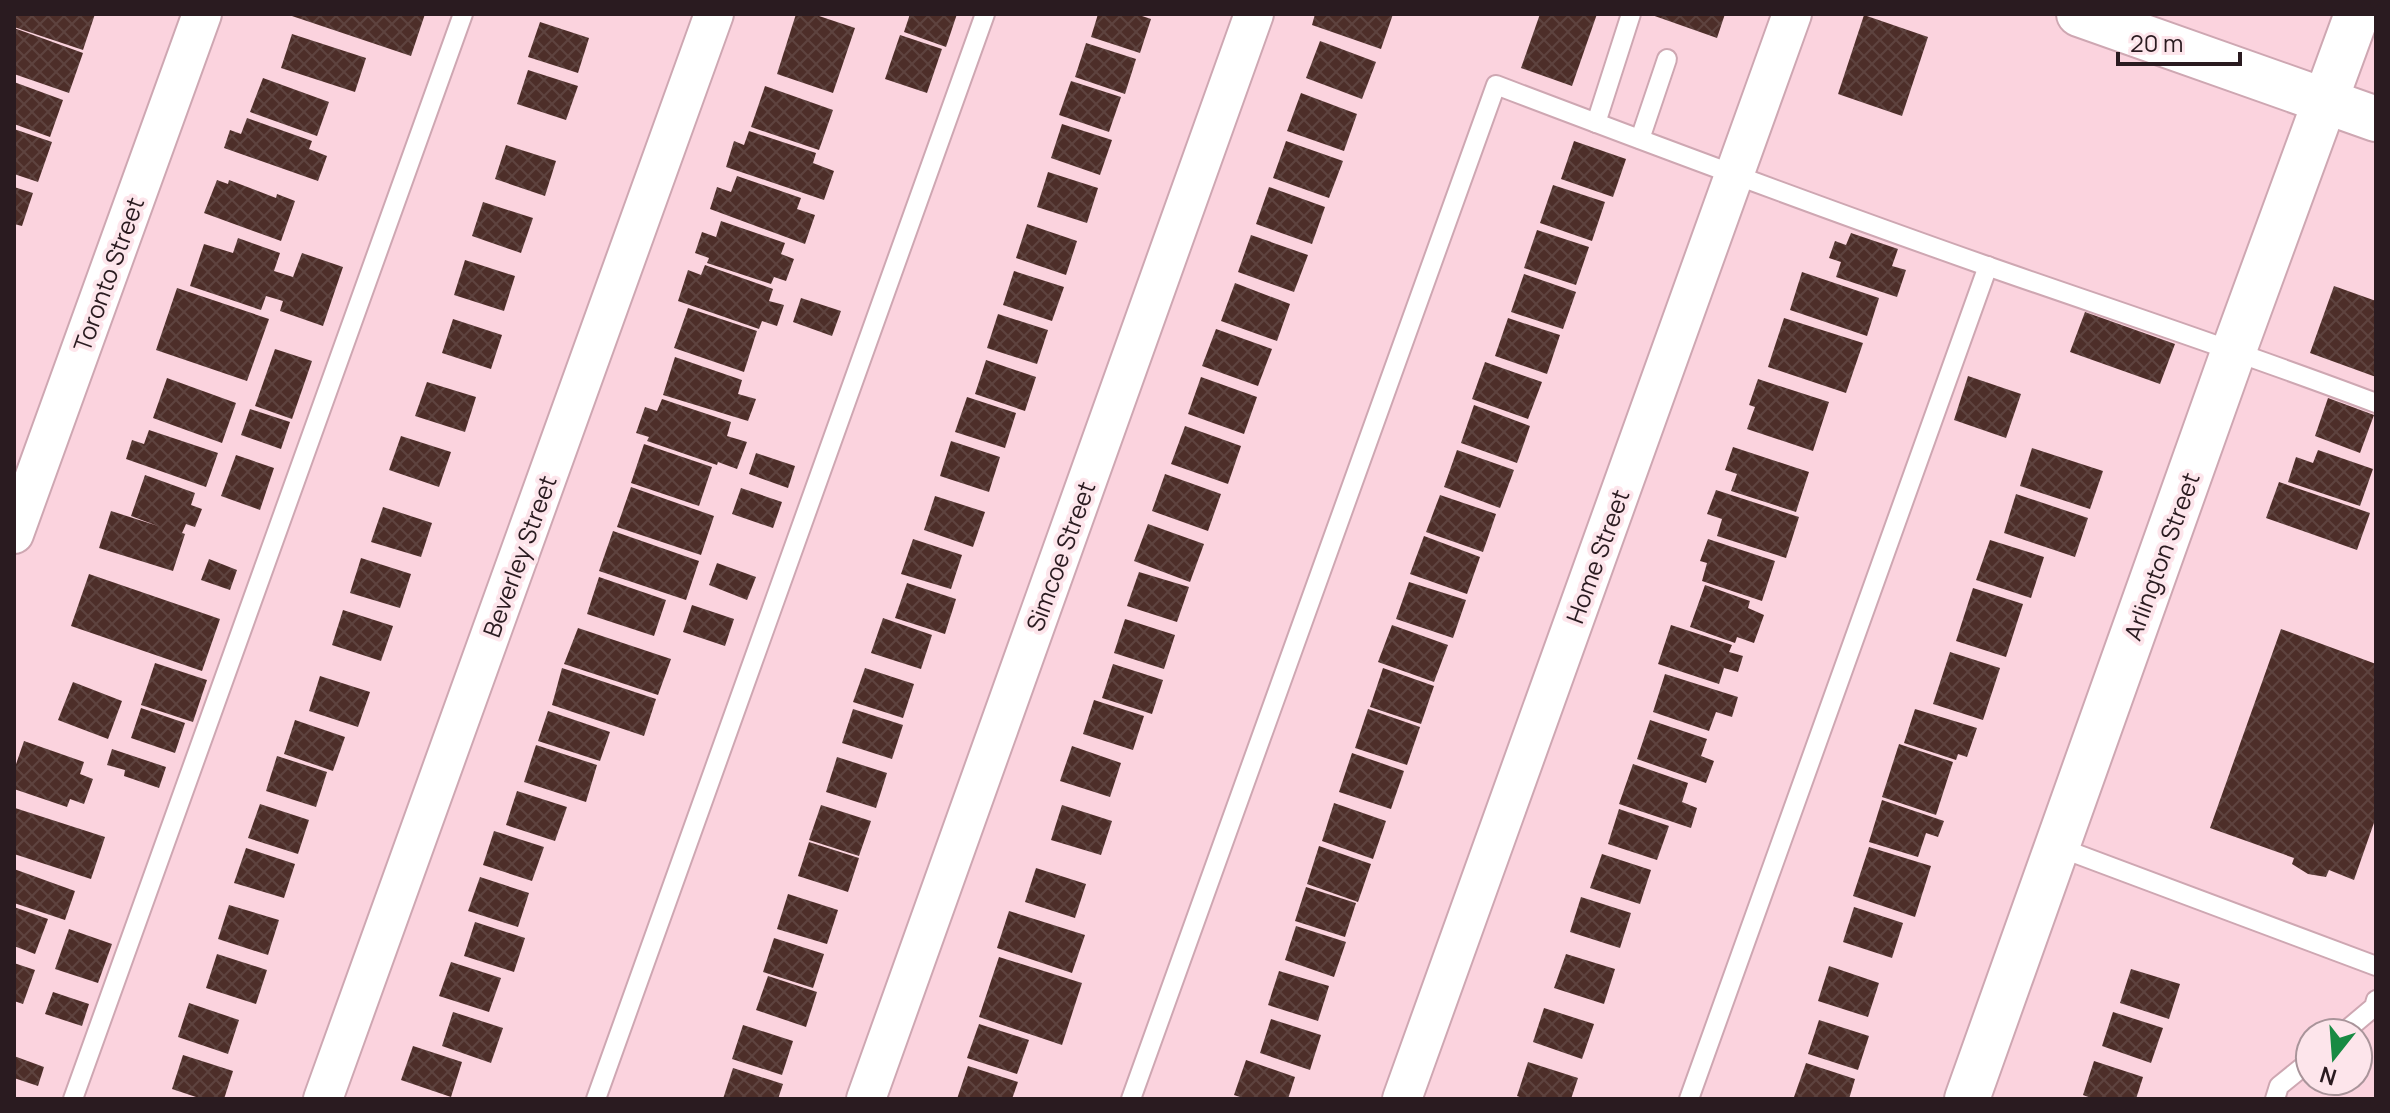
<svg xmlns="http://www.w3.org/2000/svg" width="2390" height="1113" font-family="Manrope,sans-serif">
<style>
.building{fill:url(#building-cross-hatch)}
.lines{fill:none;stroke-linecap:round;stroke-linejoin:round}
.lane-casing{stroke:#cea7b2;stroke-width:22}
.street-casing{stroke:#cea7b2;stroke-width:42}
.secondary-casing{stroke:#cea7b2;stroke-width:48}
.lane{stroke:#fff;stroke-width:18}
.street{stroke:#fff;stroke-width:38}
.secondary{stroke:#fff;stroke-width:44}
.labels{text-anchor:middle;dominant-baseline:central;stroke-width:8;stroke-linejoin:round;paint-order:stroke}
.street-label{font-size:24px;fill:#2a1b20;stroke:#fde5eb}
</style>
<defs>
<pattern id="building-cross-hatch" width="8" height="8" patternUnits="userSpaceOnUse" patternTransform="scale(2)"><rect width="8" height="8" fill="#4d2e29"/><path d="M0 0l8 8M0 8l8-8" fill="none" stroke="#5e433f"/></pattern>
</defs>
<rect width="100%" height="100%" fill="#fbd3de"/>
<!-- building -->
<g class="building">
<polygon points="15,14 95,14 83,50 14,27"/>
<polygon points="286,14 425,14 411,56"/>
<polygon points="796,14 813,14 855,28 833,93 777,74"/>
<polygon points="910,14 957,14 946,47 904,32"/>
<polygon points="1098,14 1136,14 1151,19 1140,53 1091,37"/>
<polygon points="1315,14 1393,14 1381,49 1312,25"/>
<polygon points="1540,14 1597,14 1572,86 1521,68"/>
<polygon points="1649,14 1725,14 1717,38"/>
<polygon points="1864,15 1928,37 1902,116 1838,94"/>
<polygon points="540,22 589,38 578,73 528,57"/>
<polygon points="14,28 83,53 69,93 14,74"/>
<polygon points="292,34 366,58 355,92 281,68"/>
<polygon points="900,35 942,49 927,93 885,79"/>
<polygon points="1320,41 1376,62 1362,99 1306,78"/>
<polygon points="1086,43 1136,59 1125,94 1075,77"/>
<polygon points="528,70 578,86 566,120 517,104"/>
<polygon points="263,78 329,102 317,136 250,112"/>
<polygon points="1071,81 1121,97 1109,132 1059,115"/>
<polygon points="14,82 63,100 50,137 14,124"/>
<polygon points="765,86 833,110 819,150 751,127"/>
<polygon points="1301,93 1357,114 1344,151 1287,131"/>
<polygon points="247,118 312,141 309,149 327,156 318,181 224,148 230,130 241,134"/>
<polygon points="1062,124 1112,140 1100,175 1051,158"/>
<polygon points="14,129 52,142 38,182 14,174"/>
<polygon points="749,131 816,153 813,163 834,171 824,200 726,167 734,141 744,145"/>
<polygon points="1286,141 1343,161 1329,198 1273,178"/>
<polygon points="1574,141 1626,159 1613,197 1561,179"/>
<polygon points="506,145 556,161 545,196 495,179"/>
<polygon points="1048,172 1098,188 1087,223 1037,207"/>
<polygon points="737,176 801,198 797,209 815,215 805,244 710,209 717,187 731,192"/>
<polygon points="217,180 228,184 229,180 276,198 277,194 295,201 281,241 204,213"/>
<polygon points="1553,185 1605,202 1592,241 1540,223"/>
<polygon points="14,187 33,193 22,226 14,224"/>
<polygon points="1269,187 1325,207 1312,244 1256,224"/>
<polygon points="483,202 533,218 521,253 472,236"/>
<polygon points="721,221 785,243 781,254 794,259 786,281 774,277 771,284 707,263 709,258 695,253 702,232 716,237"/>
<polygon points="1027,224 1077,241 1066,275 1016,258"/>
<polygon points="1537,230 1589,247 1576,285 1524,268"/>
<polygon points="1851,233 1898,249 1892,266 1906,270 1897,297 1836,277 1841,262 1829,258 1835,241 1846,245"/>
<polygon points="1251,235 1308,255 1294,292 1238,272"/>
<polygon points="238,238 280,253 274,271 293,277 302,253 343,267 323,326 280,311 283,301 266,296 261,310 190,286 204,244 233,253"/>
<polygon points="465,260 515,276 504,311 454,295"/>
<polygon points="705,265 773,289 769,301 784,305 777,326 762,321 759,329 678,301 688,270 701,275"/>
<polygon points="1014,271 1064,287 1052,321 1003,305"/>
<polygon points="1802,272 1879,298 1867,336 1790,310"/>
<polygon points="1524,274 1576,292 1563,329 1511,312"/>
<polygon points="1235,283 1290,304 1277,341 1221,321"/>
<polygon points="2334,286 2376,301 2376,377 2310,353"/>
<polygon points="177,288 269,319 247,381 156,350"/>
<polygon points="801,298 841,311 832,336 793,322"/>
<polygon points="688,308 757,331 744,372 674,348"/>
<polygon points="2085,312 2175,344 2160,384 2070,352"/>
<polygon points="998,314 1048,330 1037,364 987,348"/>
<polygon points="1508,318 1560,335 1547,374 1495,356"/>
<polygon points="1784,318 1863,343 1846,393 1768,367"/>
<polygon points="453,319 502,335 491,369 442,353"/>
<polygon points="1216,329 1272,349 1258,386 1202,366"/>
<polygon points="275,349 312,361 292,419 255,406"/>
<polygon points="675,357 742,380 738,394 756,399 748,421 663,395"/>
<polygon points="986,360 1036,377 1025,411 975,394"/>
<polygon points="1485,362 1542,382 1528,419 1472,399"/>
<polygon points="1968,376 2021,394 2006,438 1954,420"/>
<polygon points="1201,377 1257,397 1244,434 1188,414"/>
<polygon points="167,378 236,403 222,443 153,418"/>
<polygon points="1758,379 1829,402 1813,451 1747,429 1755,407 1749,405"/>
<polygon points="427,382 476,397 465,432 415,416"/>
<polygon points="967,397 1016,413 1005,448 955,432"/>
<polygon points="2328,398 2374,415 2360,453 2315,436"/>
<polygon points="662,399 731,422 727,436 747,442 737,469 718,462 717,465 647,441 649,437 636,433 645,407 657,411"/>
<polygon points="1474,405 1530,426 1517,463 1461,443"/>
<polygon points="250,409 290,422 281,449 241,435"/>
<polygon points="1185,426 1241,446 1228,484 1171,464"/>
<polygon points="149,430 218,453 206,487 126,459 132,440 144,444"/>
<polygon points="401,436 451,452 439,487 389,470"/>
<polygon points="951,441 1000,457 989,492 940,476"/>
<polygon points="644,444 712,467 699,506 631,483"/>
<polygon points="1733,447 1809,472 1796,512 1731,491 1737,474 1725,470"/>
<polygon points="2032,448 2103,471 2090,509 2020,486"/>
<polygon points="1457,450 1514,470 1500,508 1444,487"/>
<polygon points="2318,450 2373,469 2360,506 2288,482 2296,457 2313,463"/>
<polygon points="756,453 795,466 788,488 749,474"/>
<polygon points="236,455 274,468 260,510 221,496"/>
<polygon points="1165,474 1221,494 1208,531 1152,511"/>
<polygon points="145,475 195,493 191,505 202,509 195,527 186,524 182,533 185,534 173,571 99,548 111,511 158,526 131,516"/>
<polygon points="2279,482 2370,513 2357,550 2266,518"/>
<polygon points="631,487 714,516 701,555 617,527"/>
<polygon points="741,488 782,502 773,528 732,514"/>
<polygon points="1716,490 1799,517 1786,558 1717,536 1722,519 1707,514"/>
<polygon points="2016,494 2088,518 2075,557 2004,533"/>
<polygon points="1440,495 1496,514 1483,552 1426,532"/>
<polygon points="935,496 985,512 973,547 924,530"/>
<polygon points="383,507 432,523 421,557 371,542"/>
<polygon points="1148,524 1204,544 1190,582 1134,561"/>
<polygon points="613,531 699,561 686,600 599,571"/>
<polygon points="1424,536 1480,557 1467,594 1410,574"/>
<polygon points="913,539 962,555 951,589 901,574"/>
<polygon points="1708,539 1775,561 1762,601 1702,581 1707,563 1700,561"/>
<polygon points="1990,540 2044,557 2031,598 1976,580"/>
<polygon points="361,558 411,574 400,608 350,593"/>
<polygon points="209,559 237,570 230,590 201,580"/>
<polygon points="717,563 756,577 747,600 709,585"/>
<polygon points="1139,572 1189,587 1177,622 1127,606"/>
<polygon points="89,574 220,619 202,671 71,626"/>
<polygon points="599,577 666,600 654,636 587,614"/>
<polygon points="1409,582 1466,600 1453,638 1396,619"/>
<polygon points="907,583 956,599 945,634 895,618"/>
<polygon points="1705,585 1750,601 1748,608 1764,615 1754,643 1737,637 1735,643 1690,627"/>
<polygon points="1973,588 2023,604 2006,657 1956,641"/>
<polygon points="692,605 734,619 725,646 683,632"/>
<polygon points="343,610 393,626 381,661 332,645"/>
<polygon points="883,618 932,635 921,669 871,653"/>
<polygon points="1125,619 1175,635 1164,669 1114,653"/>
<polygon points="1392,625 1448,645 1434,682 1378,662"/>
<polygon points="1671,625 1732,645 1729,652 1743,656 1738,672 1724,668 1719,684 1658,664"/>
<polygon points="578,628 671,659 658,695 564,664"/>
<polygon points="2281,629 2376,664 2376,817 2354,880 2329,870 2326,877 2308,874 2292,864 2294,858 2210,828"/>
<polygon points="1950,652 2000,668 1983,720 1933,704"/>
<polygon points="155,663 207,680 193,722 141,705"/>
<polygon points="1113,664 1163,680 1152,714 1102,698"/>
<polygon points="562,668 656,699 644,736 552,705"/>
<polygon points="865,668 914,684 903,718 853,702"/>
<polygon points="1383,668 1434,686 1421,724 1370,707"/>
<polygon points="1665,674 1738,697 1732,717 1716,712 1709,731 1653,712"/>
<polygon points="320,676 370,692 358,727 309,711"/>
<polygon points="73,682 122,701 108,739 58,720"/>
<polygon points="1094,700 1144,716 1133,750 1083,734"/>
<polygon points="141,708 185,723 175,753 131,738"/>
<polygon points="853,709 903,725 892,759 842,743"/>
<polygon points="1368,709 1420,727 1407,765 1355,748"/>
<polygon points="1915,709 1977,728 1967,757 1958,754 1956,760 1904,743"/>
<polygon points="548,711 610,732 600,761 538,741"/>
<polygon points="295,720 345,737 333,771 284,754"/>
<polygon points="1650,720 1707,739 1701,756 1714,761 1706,783 1637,759"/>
<polygon points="24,741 84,762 80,774 93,779 84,804 70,799 67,807 14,789 14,770"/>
<polygon points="1899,744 1953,762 1936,815 1882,797"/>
<polygon points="536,745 597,765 586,802 524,782"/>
<polygon points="1072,746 1121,763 1110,797 1060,781"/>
<polygon points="112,749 166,767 159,788 124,776 125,770 107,765"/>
<polygon points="1352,753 1404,771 1391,809 1339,792"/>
<polygon points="277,756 327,772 316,807 266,791"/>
<polygon points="837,757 887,773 876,808 826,792"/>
<polygon points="1633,764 1688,783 1682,802 1697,808 1691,828 1619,804"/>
<polygon points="517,791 567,807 555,841 506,825"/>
<polygon points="1882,800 1944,821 1938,837 1926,833 1918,857 1869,842"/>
<polygon points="1334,803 1386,821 1373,859 1322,841"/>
<polygon points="260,804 309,820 298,854 248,838"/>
<polygon points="821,805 871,821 859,856 809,840"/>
<polygon points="1062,805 1112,821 1101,855 1051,840"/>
<polygon points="15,808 105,837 91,879 14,854"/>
<polygon points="1619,809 1669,826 1657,860 1608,844"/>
<polygon points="494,831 544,847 532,881 483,865"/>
<polygon points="809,842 859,858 848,892 798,876"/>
<polygon points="1319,846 1371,864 1358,902 1307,884"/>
<polygon points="1869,847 1931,866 1915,917 1853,896"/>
<polygon points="246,848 295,864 284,898 234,883"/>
<polygon points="1602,854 1651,870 1640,904 1590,888"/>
<polygon points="1036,868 1086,884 1075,918 1025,902"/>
<polygon points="14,869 75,891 65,920 14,903"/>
<polygon points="480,877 529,893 518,927 468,911"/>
<polygon points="1306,887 1356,903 1345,937 1295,921"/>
<polygon points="788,894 838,910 827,944 777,929"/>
<polygon points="1581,897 1631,913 1620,948 1570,932"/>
<polygon points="229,905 279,920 268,955 218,939"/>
<polygon points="14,907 48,919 35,954 14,946"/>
<polygon points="1854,907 1903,923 1892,958 1843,942"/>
<polygon points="1009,911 1085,935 1072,973 997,948"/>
<polygon points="475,922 525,938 514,972 464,956"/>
<polygon points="1296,926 1346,942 1334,977 1285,960"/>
<polygon points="69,929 112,944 98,983 55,969"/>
<polygon points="774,938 824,954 813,988 763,972"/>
<polygon points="217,954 267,970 256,1004 206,988"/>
<polygon points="1566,954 1615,969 1604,1004 1554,988"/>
<polygon points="999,957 1082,983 1062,1045 979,1017"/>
<polygon points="451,962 501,978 489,1012 439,996"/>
<polygon points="14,963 35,970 23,1004 14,1001"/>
<polygon points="1829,966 1879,983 1868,1017 1818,1001"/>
<polygon points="2131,969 2180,984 2169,1019 2120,1003"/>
<polygon points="1279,971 1329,986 1318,1021 1268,1005"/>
<polygon points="768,976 817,992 806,1027 756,1010"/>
<polygon points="53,992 89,1004 82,1026 45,1014"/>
<polygon points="189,1003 239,1020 228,1054 178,1037"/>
<polygon points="1544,1008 1594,1024 1582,1059 1533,1042"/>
<polygon points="453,1012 503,1028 491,1063 442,1046"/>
<polygon points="2113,1012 2163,1028 2151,1063 2102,1046"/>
<polygon points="1271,1019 1321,1035 1310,1070 1260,1053"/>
<polygon points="1819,1020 1869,1036 1858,1070 1808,1054"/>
<polygon points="979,1024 1029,1040 1017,1074 967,1058"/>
<polygon points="743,1025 793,1041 782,1075 732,1059"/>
<polygon points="413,1046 462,1062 451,1097 401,1080"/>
<polygon points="183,1055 233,1071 224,1099 202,1099 172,1089"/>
<polygon points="14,1056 44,1067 38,1086 14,1078"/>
<polygon points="1246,1060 1295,1077 1288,1099 1246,1099 1234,1095"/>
<polygon points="2094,1061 2143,1077 2136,1099 2094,1099 2083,1095"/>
<polygon points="1528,1062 1578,1078 1571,1099 1525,1099 1517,1096"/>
<polygon points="1806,1063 1855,1079 1849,1099 1794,1097"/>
<polygon points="968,1066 1018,1082 1012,1099 957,1099"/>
<polygon points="733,1068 783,1084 778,1099 723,1099"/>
</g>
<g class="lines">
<defs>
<g id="lane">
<polyline points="1596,123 1631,14"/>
<polyline points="1640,139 1667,59"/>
<polyline points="2058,847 2376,966"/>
<polyline points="2343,1033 2374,1007 2376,1000"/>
<polyline points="73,1099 463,14"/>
<polyline points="596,1099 985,14"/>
<path d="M1131,1099L1496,85C1659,147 1822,208 1987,266C2116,311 2247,354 2376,403"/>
<polyline points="1689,1099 1988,266"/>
<polyline points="2275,1099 2279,1086 2310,1061"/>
</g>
<g id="street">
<polyline points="14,534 202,14"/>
<polyline points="323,1099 714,14"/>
<polyline points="866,1099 1254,14"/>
<polyline points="1402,1099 1792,14"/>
</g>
<g id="secondary">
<polyline points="2079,14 2376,119"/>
<polyline points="1967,1099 2234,350 2357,14"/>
</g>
</defs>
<!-- lane casing -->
<use href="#lane" class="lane-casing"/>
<!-- street casing -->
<use href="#street" class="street-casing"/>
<!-- secondary casing -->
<use href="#secondary" class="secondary-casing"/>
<!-- lane -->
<use href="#lane" class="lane"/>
<!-- street -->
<use href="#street" class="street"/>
<!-- secondary -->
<use href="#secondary" class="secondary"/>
</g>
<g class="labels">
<!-- street labels -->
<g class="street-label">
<text transform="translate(108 274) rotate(-70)">Toronto Street</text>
<text transform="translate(519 556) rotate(-70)">Beverley Street</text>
<text transform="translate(1060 556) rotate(-70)">Simcoe Street</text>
<text transform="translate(1597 556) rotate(-70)">Home Street</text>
<text transform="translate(2161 556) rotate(-70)">Arlington Street</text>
</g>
</g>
<!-- border -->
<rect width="2390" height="1113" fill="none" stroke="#2a1b20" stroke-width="32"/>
<!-- north arrow -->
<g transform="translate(2334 1057) rotate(197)"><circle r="38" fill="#fde5eb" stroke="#a9949a" stroke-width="2"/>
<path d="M0-6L14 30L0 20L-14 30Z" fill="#188a43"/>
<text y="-12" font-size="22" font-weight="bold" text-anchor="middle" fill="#2a1b20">N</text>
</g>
<!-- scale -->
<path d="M2118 52v12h122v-12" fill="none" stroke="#2a1b20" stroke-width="4"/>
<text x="2130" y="52" font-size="24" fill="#2a1b20" stroke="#fde5eb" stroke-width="6" paint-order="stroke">20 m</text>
</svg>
